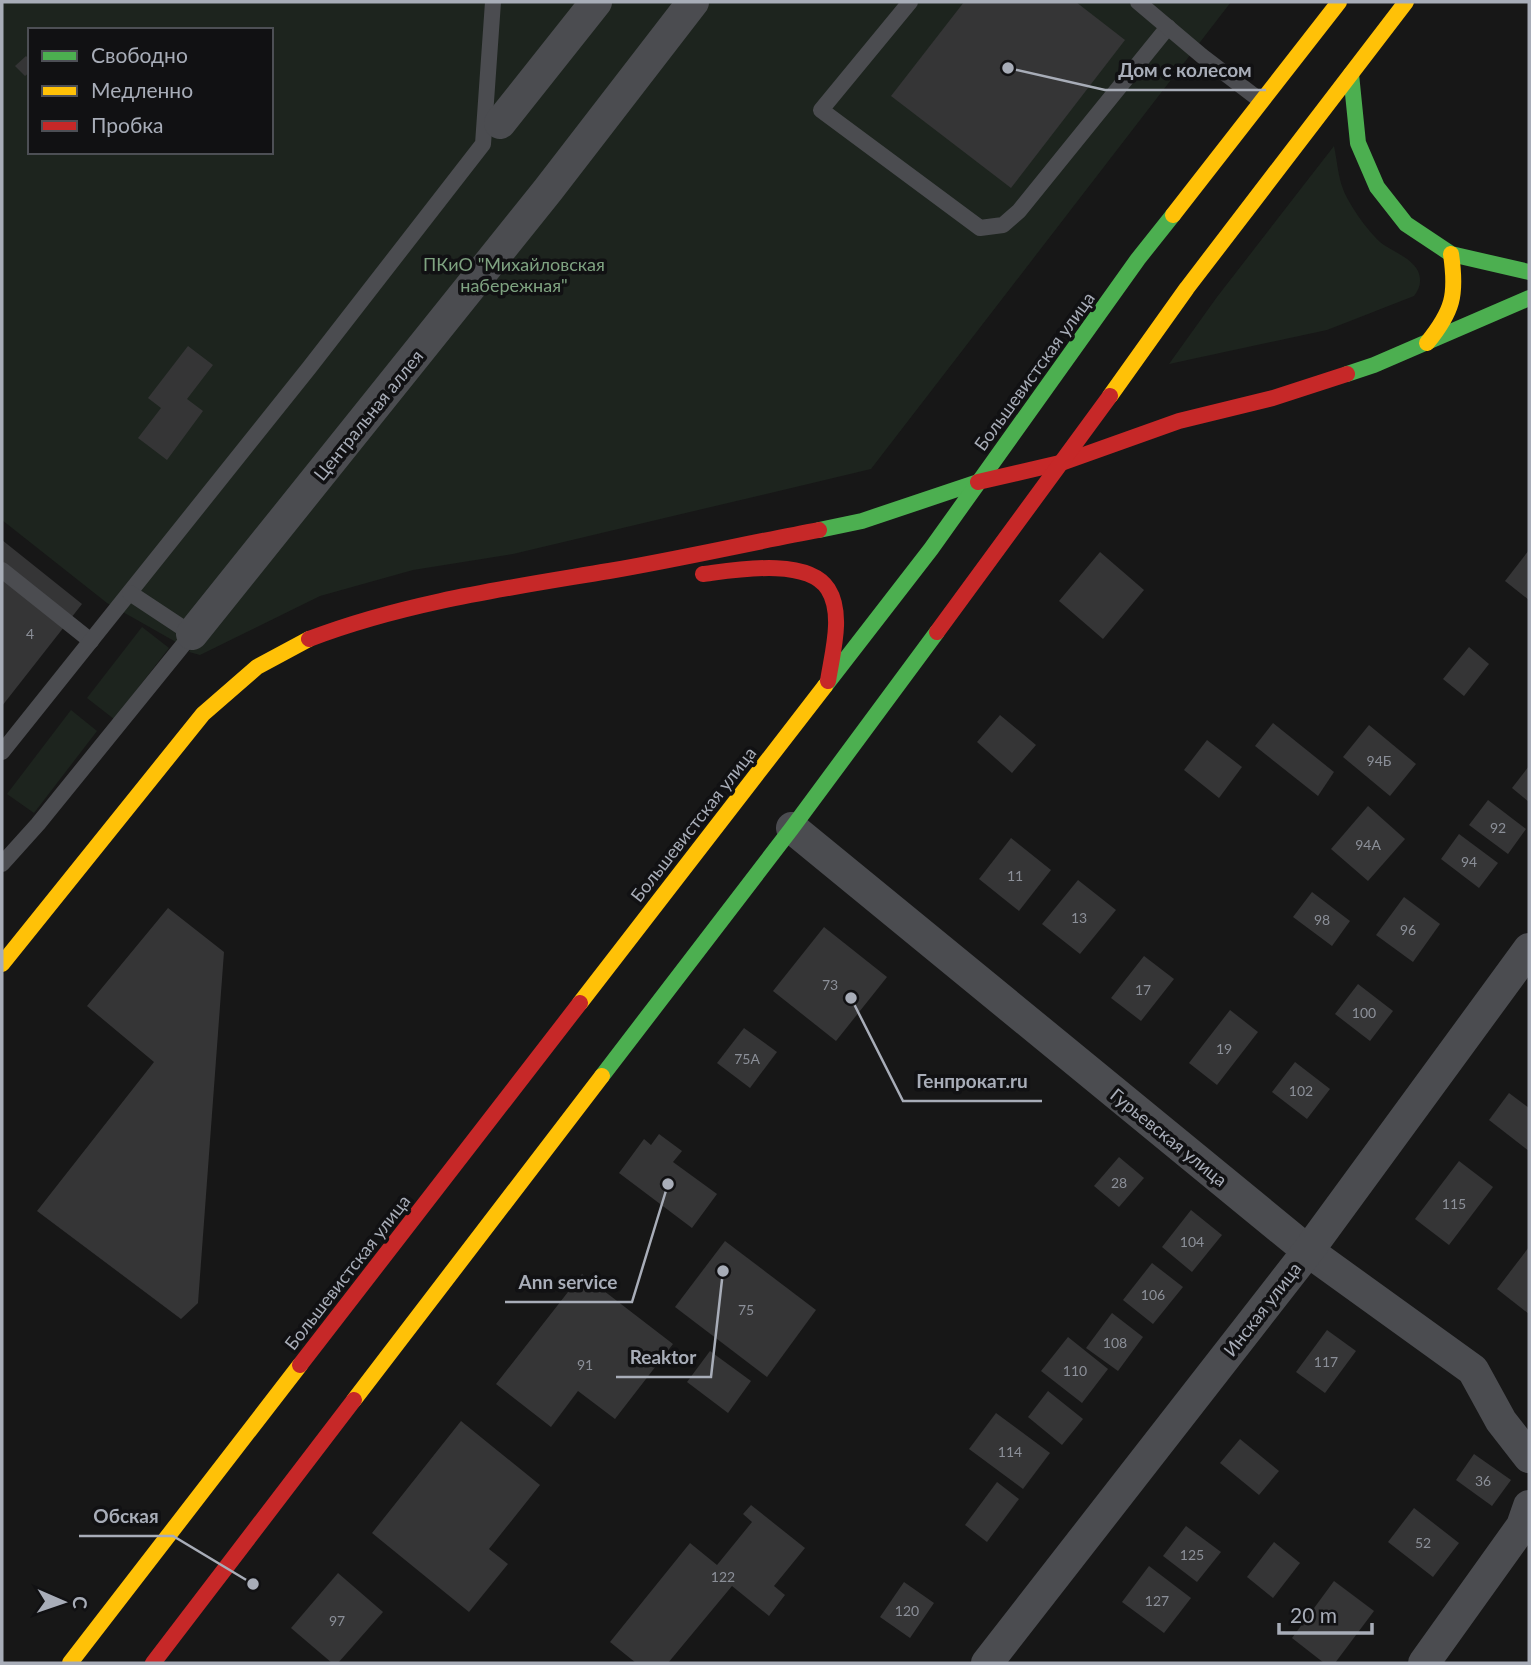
<svg xmlns="http://www.w3.org/2000/svg" width="1531" height="1665" font-family="Lato,sans-serif">
<style>
.green{fill:#1d241e;fill-rule:evenodd}
.building{fill:#353536}
.lines{fill:none;stroke-linecap:round;stroke-linejoin:round}
.lane{stroke:#4b4c50;stroke-width:16}
.street{stroke:#4b4c50;stroke-width:32}
.fast{stroke:#4caf50;stroke-width:16}
.slow{stroke:#ffc107;stroke-width:16}
.jam{stroke:#c62828;stroke-width:16}
.labels{text-anchor:middle;dominant-baseline:central;stroke-width:7;stroke-linejoin:round;paint-order:stroke}
.number-label{font-size:14px;fill:#8b8f98}
.park-label{font-size:18px;fill:#7fa381;stroke:#111113}
.street-label{font-size:18px;fill:#a8adb8;stroke:#111113}
.leader{fill:none;stroke:#a8adb8;stroke-width:2.5}
.callout-dot{fill:#a8adb8;stroke:#111113;stroke-width:2.5}
.callout-label{font-size:19px;text-anchor:middle;font-weight:bold;fill:#a8adb8;stroke:#111113;stroke-width:7;stroke-linejoin:round;paint-order:stroke}
</style>
<rect width="100%" height="100%" fill="#171717"/>
<!-- green -->
<g class="green">
<path d="M2,2H1231L871,469L513,554L413,570L320,596L200,655L189,652L190,650L107,603L2,520ZM30,30H271V152H30Z"/>
<path d="M1334,146C1337,160 1338,176 1343,189C1349,205 1370,235 1384,245C1396,253 1411,258 1418,271C1422,281 1420,288 1414,296L1327,330L1169,364L1217,297Z"/>
<polygon points="142,627 169,648 114,719 87,698"/>
<polygon points="71,710 97,731 34,813 7,794"/>
</g>
<!-- building -->
<g class="building">
<polygon points="964,2 1076,2 1125,40 1011,188 891,96"/>
<polygon points="26,56 30,60 30,72 25,76 15,66"/>
<polygon points="188,346 213,365 187,399 203,411 167,460 138,438 161,408 148,398"/>
<polygon points="2,540 82,604 2,706"/>
<polygon points="1529,550 1529,600 1505,581"/>
<polygon points="1100,552 1144,590 1103,639 1059,601"/>
<polygon points="1469,647 1489,664 1464,696 1443,679"/>
<polygon points="1000,715 1036,745 1012,773 977,742"/>
<polygon points="1273,723 1334,772 1318,796 1255,746"/>
<polygon points="1369,725 1416,764 1390,796 1343,757"/>
<polygon points="1207,740 1242,767 1219,798 1184,770"/>
<polygon points="1529,766 1529,802 1512,788"/>
<polygon points="1488,800 1526,829 1508,854 1469,825"/>
<polygon points="1368,806 1405,839 1368,881 1331,849"/>
<polygon points="1459,834 1498,863 1479,888 1441,859"/>
<polygon points="1011,838 1051,870 1019,911 979,879"/>
<polygon points="1078,880 1116,910 1080,954 1042,924"/>
<polygon points="1312,892 1350,921 1332,946 1293,917"/>
<polygon points="1404,897 1440,924 1413,962 1376,935"/>
<polygon points="168,908 224,952 198,1303 181,1319 37,1211 154,1062 87,1006"/>
<polygon points="824,927 887,977 836,1041 773,991"/>
<polygon points="1144,956 1174,979 1141,1021 1111,998"/>
<polygon points="1358,984 1393,1011 1370,1041 1335,1014"/>
<polygon points="1230,1010 1258,1032 1217,1085 1189,1063"/>
<polygon points="744,1028 777,1052 750,1088 717,1063"/>
<polygon points="1295,1062 1330,1089 1307,1119 1272,1092"/>
<polygon points="1509,1093 1529,1108 1529,1151 1489,1120"/>
<polygon points="659,1134 682,1151 673,1162 717,1194 692,1228 619,1173 644,1139 651,1145"/>
<polygon points="1119,1157 1144,1178 1119,1207 1094,1186"/>
<polygon points="1459,1161 1493,1187 1449,1245 1415,1219"/>
<polygon points="1191,1210 1222,1235 1192,1272 1162,1247"/>
<polygon points="725,1241 816,1310 767,1377 675,1307"/>
<polygon points="1529,1247 1529,1314 1497,1289"/>
<polygon points="1152,1263 1183,1287 1153,1324 1123,1300"/>
<polygon points="582,1274 673,1344 615,1419 578,1391 551,1427 496,1384"/>
<polygon points="1112,1313 1143,1337 1118,1371 1086,1348"/>
<polygon points="1327,1330 1356,1351 1325,1393 1296,1372"/>
<polygon points="1068,1337 1108,1369 1082,1403 1041,1371"/>
<polygon points="710,1351 751,1381 728,1413 687,1382"/>
<polygon points="1048,1391 1083,1419 1062,1445 1028,1417"/>
<polygon points="996,1413 1050,1453 1023,1489 969,1449"/>
<polygon points="461,1421 540,1485 489,1549 508,1564 469,1612 372,1533"/>
<polygon points="1240,1439 1279,1471 1259,1495 1220,1463"/>
<polygon points="1474,1454 1511,1480 1492,1506 1456,1480"/>
<polygon points="997,1482 1019,1499 987,1542 965,1525"/>
<polygon points="751,1505 805,1548 774,1586 785,1595 769,1616 732,1586 668,1663 636,1663 610,1642 690,1543 717,1565 752,1522 743,1514"/>
<polygon points="1414,1508 1459,1543 1433,1577 1388,1542"/>
<polygon points="1186,1526 1221,1552 1197,1582 1163,1556"/>
<polygon points="1274,1542 1300,1563 1273,1598 1247,1577"/>
<polygon points="1149,1566 1191,1598 1164,1633 1122,1602"/>
<polygon points="338,1573 383,1612 338,1663 332,1663 291,1628"/>
<polygon points="1334,1581 1374,1611 1335,1663 1324,1663 1292,1638"/>
<polygon points="904,1582 934,1603 910,1638 880,1617"/>
</g>
<g class="lines">
<!-- lane -->
<g class="lane">
<polyline points="910,2 821,110 980,228 1003,225 1019,211 1168,27"/>
<polyline points="1138,2 1202,56 1261,101"/>
<polyline points="2,570 91,641"/>
<polyline points="2,752 309,368 483,144 493,2"/>
<polyline points="2,864 38,824 192,634 130,593"/>
</g>
<!-- street -->
<g class="street">
<polyline points="500,123 596,2"/>
<polyline points="192,634 548,190 693,2"/>
<polyline points="792,828 1308,1251 1473,1370 1501,1421 1529,1457"/>
<polyline points="987,1663 1308,1251 1529,949"/>
<polyline points="1424,1663 1522,1526 1529,1506"/>
</g>
<!-- fast -->
<g class="fast">
<polyline points="1351,74 1358,143 1377,187 1406,224 1451,254 1529,272"/>
<polyline points="1347,374 1374,365 1529,298"/>
<polyline points="819,530 862,521 978,482"/>
<polyline points="825,686 931,549 1138,259 1173,215"/>
<polyline points="602,1076 792,828 937,632"/>
</g>
<!-- slow -->
<g class="slow">
<polyline points="1173,215 1339,2"/>
<path d="M1427,343C1453,311 1457,295 1451,254"/>
<polyline points="1110,396 1187,288 1406,2"/>
<polyline points="2,964 203,714 257,667 309,639"/>
<polyline points="580,1003 825,686"/>
<polyline points="354,1400 602,1076"/>
<polyline points="70,1663 300,1365"/>
</g>
<!-- jam -->
<g class="jam">
<polyline points="978,482 1064,462 1179,421 1273,398 1347,374"/>
<path d="M703,574C735,570 808,557 828,589C844,614 832,654 828,681"/>
<polyline points="937,632 1110,396"/>
<path d="M309,639C406,602 508,588 609,571C679,559 749,543 819,530"/>
<polyline points="300,1365 580,1003"/>
<polyline points="153,1663 354,1400"/>
</g>
</g>
<g class="labels">
<!-- number labels -->
<g class="number-label">
<text x="30" y="633">4</text>
<text x="1379" y="760">94Б</text>
<text x="1498" y="827">92</text>
<text x="1368" y="844">94А</text>
<text x="1469" y="861">94</text>
<text x="1015" y="875">11</text>
<text x="1079" y="917">13</text>
<text x="1322" y="919">98</text>
<text x="1408" y="929">96</text>
<text x="830" y="984">73</text>
<text x="1143" y="989">17</text>
<text x="1364" y="1012">100</text>
<text x="1224" y="1048">19</text>
<text x="747" y="1058">75А</text>
<text x="1301" y="1090">102</text>
<text x="1119" y="1182">28</text>
<text x="1454" y="1203">115</text>
<text x="1192" y="1241">104</text>
<text x="1153" y="1294">106</text>
<text x="746" y="1309">75</text>
<text x="1115" y="1342">108</text>
<text x="1326" y="1361">117</text>
<text x="585" y="1364">91</text>
<text x="1075" y="1370">110</text>
<text x="1010" y="1451">114</text>
<text x="1483" y="1480">36</text>
<text x="1423" y="1542">52</text>
<text x="1192" y="1554">125</text>
<text x="723" y="1576">122</text>
<text x="1157" y="1600">127</text>
<text x="907" y="1610">120</text>
<text x="337" y="1620">97</text>
</g>
<!-- park labels -->
<g class="park-label">
<text x="514" y="264">ПКиО "Михайловская<tspan x="514" dy="21">набережная"</tspan></text>
</g>
<!-- street labels -->
<g class="street-label">
<text transform="translate(1034 371) rotate(-54)">Большевистская улица</text>
<text transform="translate(368 415) rotate(-51)">Центральная аллея</text>
<text transform="translate(693 824) rotate(-52)">Большевистская улица</text>
<text transform="translate(1169 1137) rotate(39)">Гурьевская улица</text>
<text transform="translate(347 1272) rotate(-52)">Большевистская улица</text>
<text transform="translate(1262 1309) rotate(-52)">Инская улица</text>
</g>
</g>
<!-- callouts -->
<path class="leader" d="M1008 68L1105 90H1266M851 998L903 1101H1042M668 1184L632 1302H505M723 1271L711 1377H616M253 1584L173 1536H79"/>
<g class="callout-dot">
<circle cx="1008" cy="68" r="7"/>
<circle cx="851" cy="998" r="7"/>
<circle cx="668" cy="1184" r="7"/>
<circle cx="723" cy="1271" r="7"/>
<circle cx="253" cy="1584" r="7"/>
</g>
<g class="callout-label">
<text x="1185" y="77">Дом с колесом</text>
<text x="972" y="1088">Генпрокат.ru</text>
<text x="568" y="1289">Ann service</text>
<text x="663" y="1364">Reaktor</text>
<text x="126" y="1523">Обская</text>
</g>
<!-- border -->
<rect width="1531" height="1665" fill="none" stroke="#a8adb8" stroke-width="7"/>
<!-- legend -->
<rect x="28" y="28" width="245" height="126" fill="#111113" stroke="#4d4f55" stroke-width="2"/>
<rect x="42" y="51" width="35" height="10" fill="#4caf50" stroke="#4d4f55" stroke-width="2"/>
<text x="91" y="63" font-size="21" fill="#a8adb8">Свободно</text>
<rect x="42" y="86" width="35" height="10" fill="#ffc107" stroke="#4d4f55" stroke-width="2"/>
<text x="91" y="98" font-size="21" fill="#a8adb8">Медленно</text>
<rect x="42" y="121" width="35" height="10" fill="#c62828" stroke="#4d4f55" stroke-width="2"/>
<text x="91" y="133" font-size="21" fill="#a8adb8">Пробка</text>
<!-- north arrow -->
<g transform="translate(63 1602) rotate(92)" stroke="#111113" stroke-width="5" paint-order="stroke">
<path d="M0-5L12 26L0 18L-12 26Z" fill="#a8adb8"/>
<text y="-10" font-size="19" font-weight="bold" text-anchor="middle" fill="#a8adb8">С</text>
</g>
<!-- scale -->
<path d="M1279 1623v10h93v-10" fill="none" stroke="#a8adb8" stroke-width="3.5"/>
<text x="1290" y="1623" font-size="21" fill="#a8adb8" stroke="#111113" stroke-width="5" paint-order="stroke">20 m</text>
</svg>
